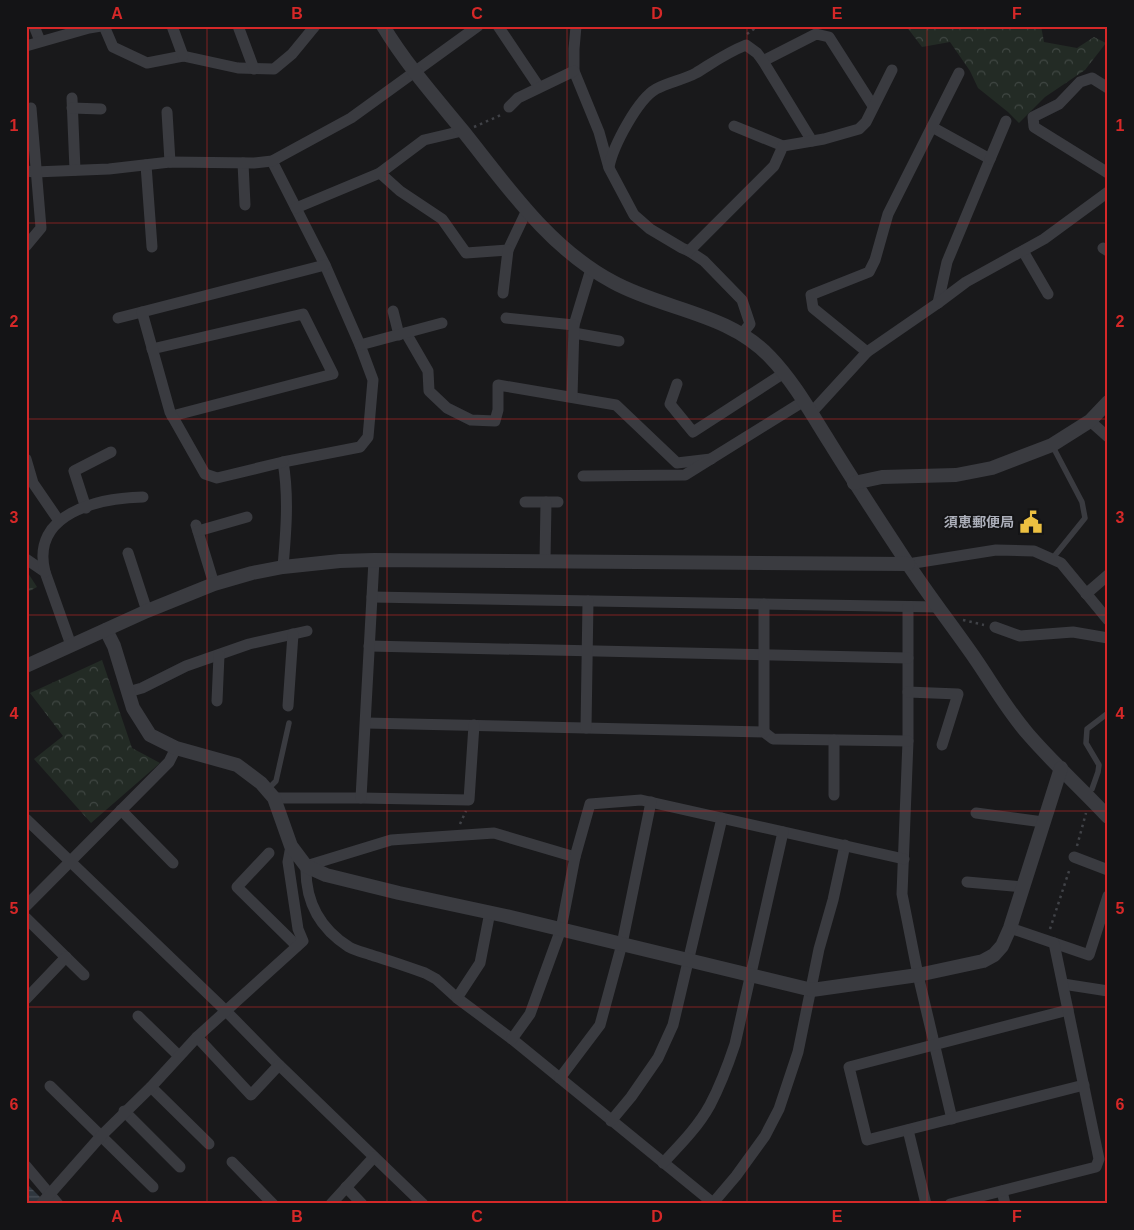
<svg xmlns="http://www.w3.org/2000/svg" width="1134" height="1230" font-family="Arial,'Noto Sans JP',sans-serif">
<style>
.forest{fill:url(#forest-crowns)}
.water{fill:url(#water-rules)}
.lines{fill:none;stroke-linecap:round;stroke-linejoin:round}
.path{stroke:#404247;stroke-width:2.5;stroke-dasharray:2.5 4;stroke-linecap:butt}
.service{stroke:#3a3b40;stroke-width:5.5}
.minor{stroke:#3a3b40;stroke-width:11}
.tertiary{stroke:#3a3b40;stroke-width:14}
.grid{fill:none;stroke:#d62828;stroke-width:1;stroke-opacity:0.55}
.labels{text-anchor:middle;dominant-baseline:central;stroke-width:4;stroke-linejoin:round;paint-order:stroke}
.poi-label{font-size:14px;font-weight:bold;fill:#acafba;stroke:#141416;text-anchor:end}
.neatline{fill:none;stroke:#d62828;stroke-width:2}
.grid-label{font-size:16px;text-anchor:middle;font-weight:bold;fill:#d62828}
</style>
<defs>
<pattern id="forest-crowns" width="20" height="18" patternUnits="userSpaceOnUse" patternTransform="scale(1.25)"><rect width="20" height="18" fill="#232b25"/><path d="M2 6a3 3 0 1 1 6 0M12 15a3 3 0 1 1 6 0" fill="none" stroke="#404743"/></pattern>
<pattern id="water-rules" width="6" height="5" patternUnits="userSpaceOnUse" patternTransform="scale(1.25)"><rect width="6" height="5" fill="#2f373f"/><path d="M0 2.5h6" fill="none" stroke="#4a5159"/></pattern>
</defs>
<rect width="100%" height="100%" fill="#19191b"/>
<!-- forest -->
<g class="forest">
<polygon points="904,26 1041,26 1044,42 1077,48 1094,37 1106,43 1085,70 1045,97 1019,123 1008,112 978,88 970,71 950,42 922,47 909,30"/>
<polygon points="26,570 37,587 26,593"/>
<polygon points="102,660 132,748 160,763 91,823 34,759 63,736 30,693"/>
</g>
<!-- water -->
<polygon class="water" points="26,1183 47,1204 26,1204"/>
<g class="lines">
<!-- path -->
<g class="path">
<polyline points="747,34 758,26"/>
<polyline points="474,127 501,115"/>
<polyline points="963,620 984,625"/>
<polyline points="460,824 466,811"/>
<polyline points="1077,846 1086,813"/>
<polyline points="1050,929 1070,868"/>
</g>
<!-- service -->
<g class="service">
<polyline points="1052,445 1082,502 1085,518 1052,559"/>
<polyline points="267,790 276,781 289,723"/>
<polyline points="1086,794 1092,789 1098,772 1099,765 1086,743 1087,729 1108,713"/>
</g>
<!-- minor -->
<g class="minor">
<polyline points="34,26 40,41"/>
<polyline points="104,26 113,47 147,63 183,56 238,68 274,69 292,54 315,26"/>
<polyline points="172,26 183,56"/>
<polyline points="238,26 254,69"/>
<polyline points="498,26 539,87"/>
<polyline points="576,26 574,49 574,71 599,132 609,168 634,215 650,229 682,248 689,251 704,261 742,300 750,324 742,334"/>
<polyline points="26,46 89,28 101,26"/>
<polyline points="763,61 816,34 829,37 873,106"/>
<polyline points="1108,88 1092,78 1080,82 1059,104 1033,117 1034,127 1108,173"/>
<polyline points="72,98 75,170"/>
<polyline points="509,107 518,98 574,71"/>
<polyline points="72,108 101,109"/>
<polyline points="167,112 170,162"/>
<polyline points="734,126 783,146"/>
<polyline points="932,127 990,159 947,262 938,303"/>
<polyline points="990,159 1006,121"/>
<path d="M272,161L325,265L360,345L373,380L368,437L360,447L283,462C289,496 286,532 283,567"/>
<polyline points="243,163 245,205"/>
<polyline points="146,165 152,247"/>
<path d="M609,167C613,146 638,99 656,89C669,82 683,80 696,73C714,62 726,53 746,45L757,53L763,61L812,141"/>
<polyline points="26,171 35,172 109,169 170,162 254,163 272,161 351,118 478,26"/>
<polyline points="380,173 400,191 442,219 466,253 508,250 527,210"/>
<polyline points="296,208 380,173 424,140 462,131"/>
<polyline points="26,246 41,228 31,108"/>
<polyline points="1103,248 1108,251"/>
<polyline points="689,251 774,166 783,146 824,139 859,129 866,122 892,70"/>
<polyline points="1023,251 1048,294"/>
<polyline points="503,293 508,250"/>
<polyline points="393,311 399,335"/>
<polyline points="118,318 142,312"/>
<polyline points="506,318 574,325 591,269"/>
<polyline points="406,333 428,371 429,391 447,408 471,420 495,421 498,410 498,385 616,405 677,463 711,459"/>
<polyline points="574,333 619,341"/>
<polyline points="360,345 442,323"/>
<polyline points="152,349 303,314 333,374 172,416"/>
<polyline points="867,352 813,308 811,295 869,272 875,260 888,214 959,73"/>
<polyline points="677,384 670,404 693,432 784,373"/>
<polyline points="572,397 574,325"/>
<polyline points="812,412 867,352 938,303 966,282 1044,239 1108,192"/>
<polyline points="1090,421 1108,437"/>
<polyline points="26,459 33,483 59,521"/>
<polyline points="283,462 217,478 205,474 170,412 142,312 325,265"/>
<polyline points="583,476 685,475 804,401"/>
<polyline points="525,502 558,502"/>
<polyline points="86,508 74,471 111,452"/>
<polyline points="196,525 214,584"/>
<polyline points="198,531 247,517"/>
<polyline points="128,553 147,611"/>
<polyline points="26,559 45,572 71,645"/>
<polyline points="545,561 546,502"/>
<polyline points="908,564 996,550 1034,551 1061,563 1108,620"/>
<path d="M45,572C30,513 99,498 143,497"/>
<polyline points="1086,594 1108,575"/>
<polyline points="372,597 939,607"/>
<polyline points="908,607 908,741 902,894 918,975 952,1119"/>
<polyline points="995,627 1020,636 1073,632 1108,638"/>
<polyline points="369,646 908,658"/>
<polyline points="128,692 142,688 186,666 249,644 307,631"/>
<polyline points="908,692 958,694 942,745"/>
<polyline points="217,701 219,655"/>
<polyline points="288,706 293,634"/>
<polyline points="366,723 764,732 773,739 908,741"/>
<polyline points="586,728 588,601"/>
<polyline points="764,732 764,604"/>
<polyline points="834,795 834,740"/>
<polyline points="274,798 361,798 469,800 474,725"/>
<polyline points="361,798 374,560"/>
<polyline points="121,810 173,863"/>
<polyline points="976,813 1043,822"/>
<polyline points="26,819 226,1011 279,1065 423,1204"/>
<polyline points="269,853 237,887 297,946"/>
<path d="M575,857L494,833L391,840L306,866C305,900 319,928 349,947C356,951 366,953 374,956C391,961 408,967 425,973L436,979L457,998L512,1039L713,1203L736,1176L765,1136L779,1109L798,1052L819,949L833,900L845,845"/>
<polyline points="1074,857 1108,870"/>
<polyline points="967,882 1023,887"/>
<polyline points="26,906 169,762 176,748"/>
<polyline points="26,918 84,975"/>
<polyline points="1054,943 1089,955 1108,896"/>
<polyline points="1063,984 1108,991"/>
<polyline points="457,998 480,963 490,912"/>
<polyline points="26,999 66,957"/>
<polyline points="1068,1010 849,1067 867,1140 1084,1085"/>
<polyline points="138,1016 179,1056"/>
<polyline points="197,1037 251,1095 279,1065"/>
<polyline points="512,1039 530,1014 561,929 575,857 590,804 641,800 904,859"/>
<polyline points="560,1078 600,1025 622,944 651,802"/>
<polyline points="50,1086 153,1187"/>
<polyline points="151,1087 209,1144"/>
<polyline points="124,1111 180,1167"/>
<polyline points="611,1121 631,1097 658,1058 673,1025 722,818"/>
<polyline points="908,1130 926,1204"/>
<polyline points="232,1162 273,1204"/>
<path d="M663,1163C680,1145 698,1127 710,1105C720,1086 728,1065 735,1044L783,832"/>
<polyline points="26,1166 58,1204"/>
<polyline points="346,1187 362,1204"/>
<polyline points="1002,1191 1005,1204"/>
<polyline points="41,1204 101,1136 151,1087 197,1037 303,941 298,929 288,862 291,846"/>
<polyline points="331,1204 374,1157"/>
<polyline points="950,1204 1096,1167 1099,1159 1054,943 1010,928"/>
</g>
<!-- tertiary -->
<g class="tertiary">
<path d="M383,26C406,64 435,97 463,131C507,186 549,248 613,282C664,310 729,313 770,357C794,382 811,413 830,443C854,482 879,520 904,558C926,592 951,624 974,657C992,683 1007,710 1028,734C1053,763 1082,789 1108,817"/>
<polyline points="854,483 882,477 956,475 992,468 1052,445 1090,421 1108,402"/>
<polyline points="106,630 114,646 133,708 150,735 176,748 237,765 261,783 274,798 291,846 306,866 326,875 399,893 506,916 812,990 918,975 983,961 994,955 1002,946 1010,928 1061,768"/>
<polyline points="26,666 147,611 214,584 252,573 283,567 340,561 374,560 908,564"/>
</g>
</g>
<!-- grid -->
<path class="grid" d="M207,26V1204M387,26V1204M567,26V1204M747,26V1204M927,26V1204M26,223H1108M26,419H1108M26,615H1108M26,811H1108M26,1007H1108"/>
<!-- icons -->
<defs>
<symbol id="civic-bare" viewBox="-9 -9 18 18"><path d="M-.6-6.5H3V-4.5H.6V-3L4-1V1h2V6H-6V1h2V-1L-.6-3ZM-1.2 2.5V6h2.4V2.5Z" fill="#ecc041" stroke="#141416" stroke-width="2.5" paint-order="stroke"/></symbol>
</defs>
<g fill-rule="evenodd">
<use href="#civic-bare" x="1015" y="506" width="32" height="32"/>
</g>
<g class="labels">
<!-- poi labels -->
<g class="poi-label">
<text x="1014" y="522">須恵郵便局</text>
</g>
</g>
<!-- border -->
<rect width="1134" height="1230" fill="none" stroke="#141416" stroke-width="55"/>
<rect x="28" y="28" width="1078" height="1174" class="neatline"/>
<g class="grid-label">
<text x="117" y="19">A</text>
<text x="297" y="19">B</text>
<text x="477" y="19">C</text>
<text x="657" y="19">D</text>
<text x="837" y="19">E</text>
<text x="1017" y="19">F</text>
<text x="14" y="131">1</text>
<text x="1120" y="131">1</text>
<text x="14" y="327">2</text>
<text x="1120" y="327">2</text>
<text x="14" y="523">3</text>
<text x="1120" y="523">3</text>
<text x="14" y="719">4</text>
<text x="1120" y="719">4</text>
<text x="14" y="914">5</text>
<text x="1120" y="914">5</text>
<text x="14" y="1110">6</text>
<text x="1120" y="1110">6</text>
<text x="117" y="1222">A</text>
<text x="297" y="1222">B</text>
<text x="477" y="1222">C</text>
<text x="657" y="1222">D</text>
<text x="837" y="1222">E</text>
<text x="1017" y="1222">F</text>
</g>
</svg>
